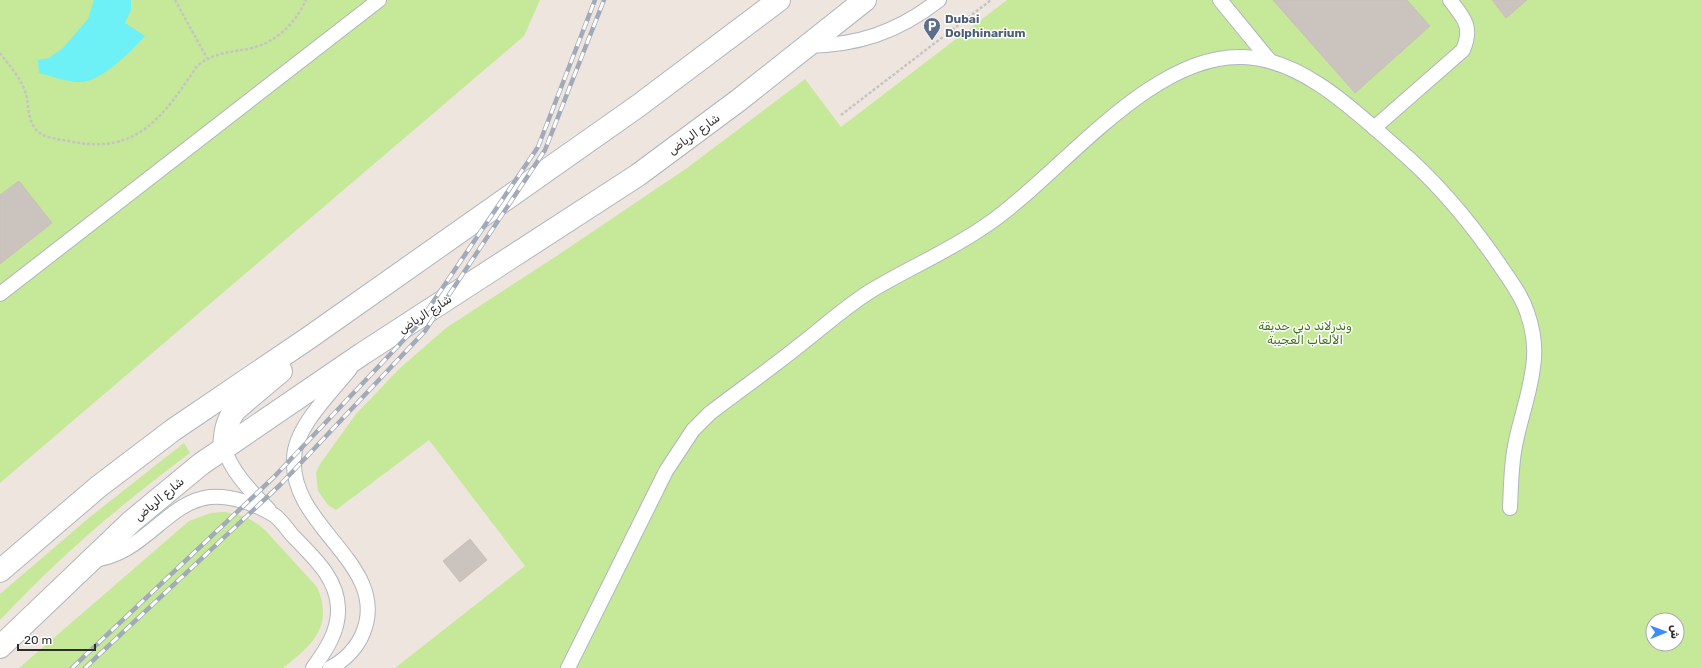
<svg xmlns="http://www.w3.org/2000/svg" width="1701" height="668" font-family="Rubik,Vazirmatn,sans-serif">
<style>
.green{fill:#c6e899;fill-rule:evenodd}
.water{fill:#6df0f6}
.building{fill:#cbc3be;stroke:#cbc0b8}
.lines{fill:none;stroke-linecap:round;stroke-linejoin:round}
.lane-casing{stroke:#afb6bd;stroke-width:16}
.secondary-casing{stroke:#afb6bd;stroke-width:24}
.path{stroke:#c4c4c4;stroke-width:2.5;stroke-dasharray:3 2;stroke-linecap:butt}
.lane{stroke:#fff;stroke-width:14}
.secondary{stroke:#fff;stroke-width:22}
.rail-casing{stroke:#a1aab8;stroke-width:4.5}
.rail{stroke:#fff;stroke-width:3;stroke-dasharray:9;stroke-linecap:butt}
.labels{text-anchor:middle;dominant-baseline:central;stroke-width:3;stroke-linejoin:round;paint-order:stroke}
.service-label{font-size:12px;font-weight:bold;fill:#4e5e75;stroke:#fff;text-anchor:start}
.street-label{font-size:12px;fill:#2d2d2d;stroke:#fff}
.park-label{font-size:12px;fill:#3d7117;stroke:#fff}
</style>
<rect width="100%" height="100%" fill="#efe5df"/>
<!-- green -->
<g class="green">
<polygon points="0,0 540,0 524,36 0,483"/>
<path d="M1007,0H1701V668H395L525,566L429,440L336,510L328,505L318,491L316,473L320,464L356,414L399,369L446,328L558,255L687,168L805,79L841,127ZM1653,620H1677V644H1653Z"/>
<path d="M184,443L190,453C121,504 59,557 0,620V594L90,517Z"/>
<path d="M223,512C240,513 252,519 265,530L317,587C334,627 312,645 283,668H19L189,521L211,513Z"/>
</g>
<!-- water -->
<path class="water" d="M94,0H131V10L125,23L145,36C131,51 101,83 79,82C67,82 52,76 39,73L38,60L49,58L63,48L88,19Z"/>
<!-- building -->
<g class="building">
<polygon points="1273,0 1407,0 1430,26 1355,93"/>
<polygon points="1492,0 1527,0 1506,18"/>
<polygon points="19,181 52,223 0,264 0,195"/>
<polygon points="470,539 487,560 460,582 443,561"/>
</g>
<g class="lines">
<defs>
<g id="lane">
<polyline points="1220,0 1270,61"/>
<path d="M805,46C857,46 898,32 939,0"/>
<path d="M1374,128L1463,50C1473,27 1464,18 1450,0"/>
<polyline points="0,294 379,0"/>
<path d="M224,448C232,473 251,491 269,510"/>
<path d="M92,560C143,556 166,502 210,497C231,495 256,504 274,515C281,520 287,529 292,535C312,556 337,577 338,608C339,631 326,650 313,668"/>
<path d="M330,668C344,661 357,648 363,633C391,565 289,527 294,458C295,427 331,393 350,369"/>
<path d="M568,668L666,471L693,430L710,413C740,390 770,369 800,345C822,328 844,308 869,292C908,268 950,251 988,224C1060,175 1150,53 1243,57C1302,59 1354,110 1396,147C1436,181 1469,220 1499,264C1509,279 1521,294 1527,312C1533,329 1536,349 1533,367C1530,394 1520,419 1515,446C1511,466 1511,487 1510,508"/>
</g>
<g id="secondary">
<path d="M224,448C225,433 226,422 235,410L281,371"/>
<polyline points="0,571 98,487 173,430 310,337 638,106 779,0"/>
<polyline points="0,647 132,521 201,464 362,354 638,175 739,100 865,0"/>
</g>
</defs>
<!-- lane casing -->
<use href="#lane" class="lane-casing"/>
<!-- secondary casing -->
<use href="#secondary" class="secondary-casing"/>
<!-- path -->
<g class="path">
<polyline points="175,0 207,58"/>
<path d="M0,53C9,65 20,77 25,91C29,103 27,116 34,127C41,138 57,139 69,141C137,156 163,117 197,66C216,51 230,53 252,48C278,41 295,23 306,0"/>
<polyline points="841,115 991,0"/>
</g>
<!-- lane -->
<use href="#lane" class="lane"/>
<!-- secondary -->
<use href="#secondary" class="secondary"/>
<defs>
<g id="rail">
<polyline points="72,668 273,478 416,327 538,147 595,0"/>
<polyline points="85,668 280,485 425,331 545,150 604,0"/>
</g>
</defs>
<!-- rail casing -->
<use href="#rail" class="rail-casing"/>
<!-- rail -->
<use href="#rail" class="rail"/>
</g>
<!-- icons -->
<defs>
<symbol id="parking-pin" viewBox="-11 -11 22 30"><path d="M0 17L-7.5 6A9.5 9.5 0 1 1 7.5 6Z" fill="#5c6f8a" stroke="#fff"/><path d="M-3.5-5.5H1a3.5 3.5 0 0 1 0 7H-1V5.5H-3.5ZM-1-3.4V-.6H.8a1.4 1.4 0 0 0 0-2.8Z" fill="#fff"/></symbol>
</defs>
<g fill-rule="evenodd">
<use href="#parking-pin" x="922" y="16" width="20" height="27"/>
</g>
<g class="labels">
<!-- service labels -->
<g class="service-label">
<text x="945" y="19">Dubai<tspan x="945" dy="14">Dolphinarium</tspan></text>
</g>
<!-- street labels -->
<g class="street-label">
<text transform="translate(694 134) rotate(-36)">شارع الرياض</text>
<text transform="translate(425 314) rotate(-33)">شارع الرياض</text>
<text transform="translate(159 499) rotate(-40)">شارع الرياض</text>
</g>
<!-- park labels -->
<g class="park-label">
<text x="1305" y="326">وندرلاند دبي حديقة<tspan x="1305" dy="14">الألعاب العجيبة</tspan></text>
</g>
</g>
<!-- north arrow -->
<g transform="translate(1665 632) rotate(89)"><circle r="19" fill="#ffffff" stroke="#ababab"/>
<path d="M0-3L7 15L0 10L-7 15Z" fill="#3d8cff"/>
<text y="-6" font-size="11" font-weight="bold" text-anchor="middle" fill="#2d2d2d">ش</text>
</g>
<!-- scale -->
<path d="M18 644v6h77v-6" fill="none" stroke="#2d2d2d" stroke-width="2"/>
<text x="24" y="644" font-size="12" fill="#2d2d2d" stroke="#ffffff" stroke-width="3" paint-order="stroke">20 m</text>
</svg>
